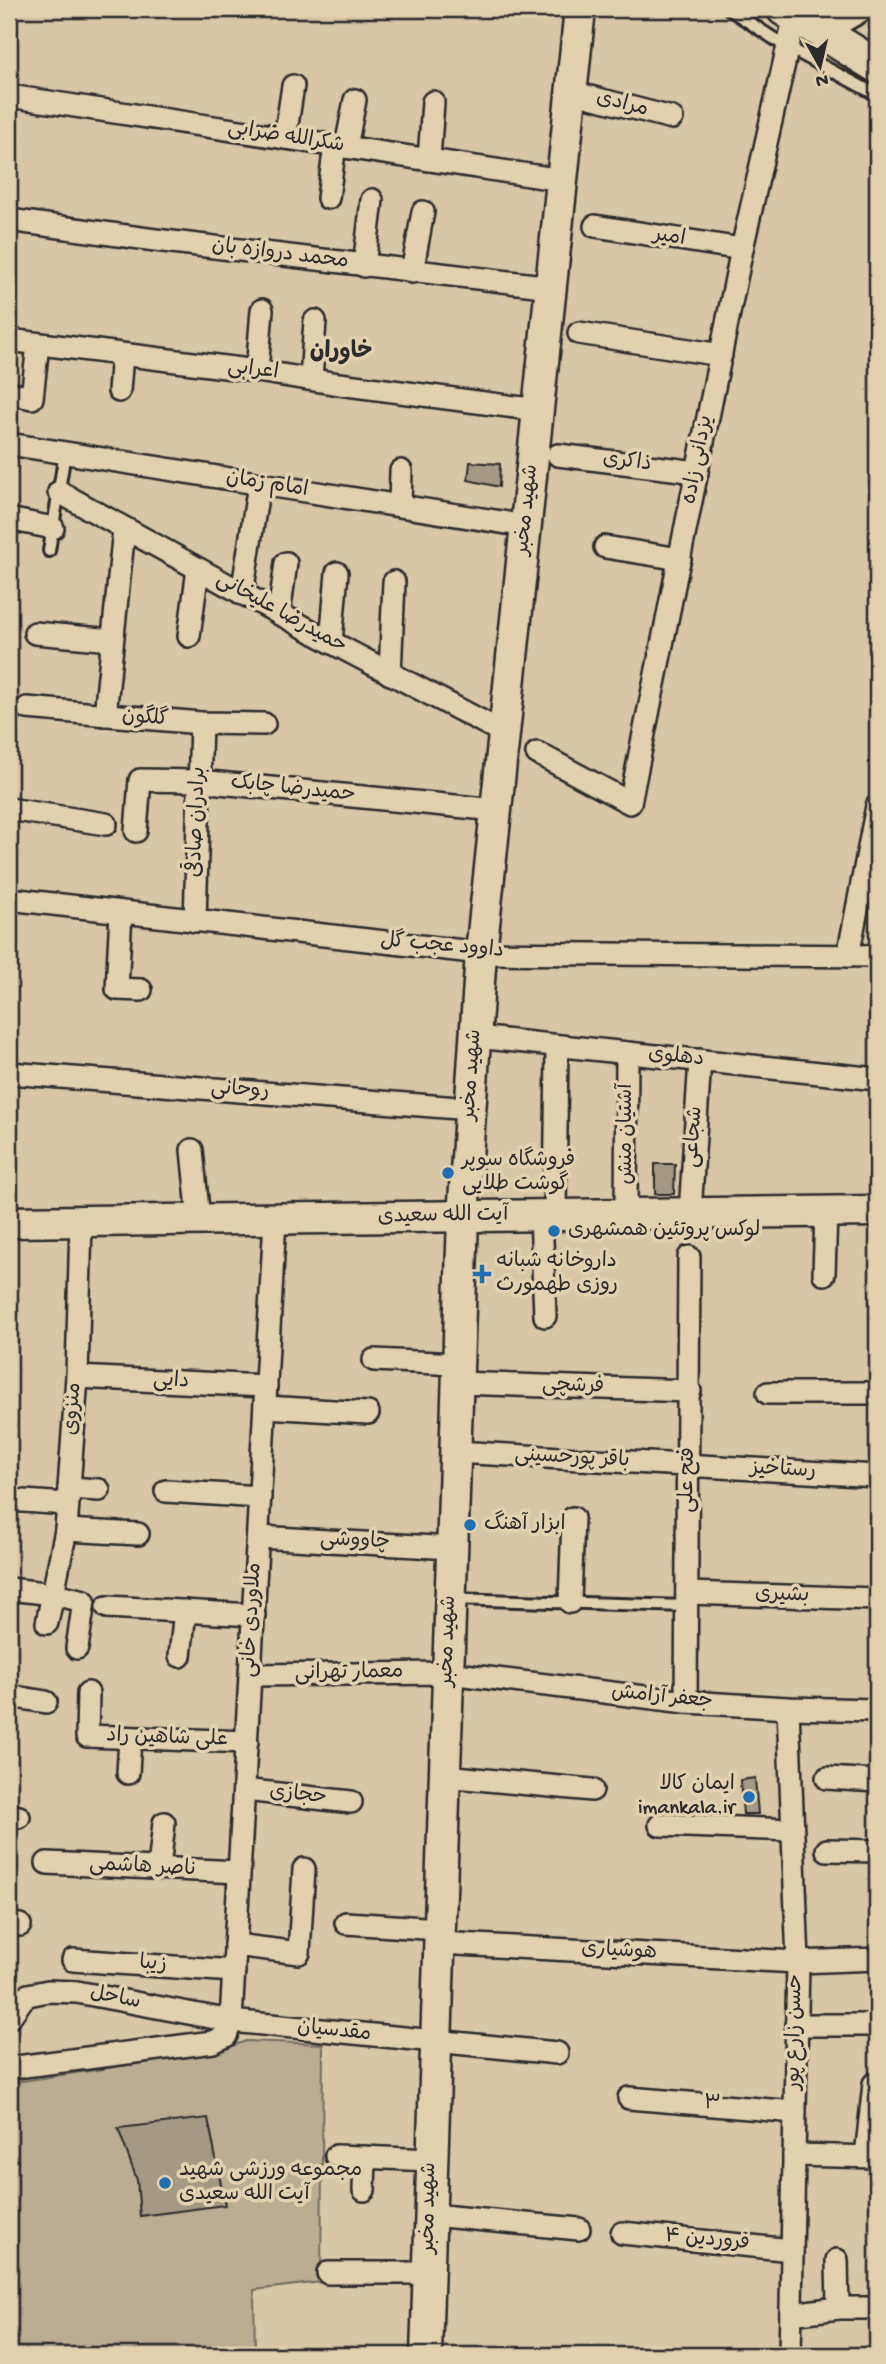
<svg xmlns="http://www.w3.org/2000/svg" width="886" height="2364" font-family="'Gochi Hand','Playpen Sans Arabic',sans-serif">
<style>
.green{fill:#baad92;stroke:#726c5e;stroke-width:2}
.building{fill:#a49982;stroke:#2b2b2b;stroke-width:2}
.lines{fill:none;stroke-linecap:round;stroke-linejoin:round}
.service-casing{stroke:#2b2b2b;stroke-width:16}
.minor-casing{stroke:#2b2b2b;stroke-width:26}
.tertiary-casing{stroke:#2b2b2b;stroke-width:32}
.secondary-casing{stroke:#2b2b2b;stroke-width:35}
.primary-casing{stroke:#2b2b2b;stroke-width:38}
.service{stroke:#e2d1ae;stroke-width:10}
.minor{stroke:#e2d1ae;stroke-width:21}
.tertiary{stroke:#e2d1ae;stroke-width:26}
.secondary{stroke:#e2d1ae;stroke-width:30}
.primary{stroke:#e2d1ae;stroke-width:33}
.poi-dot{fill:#1f6fb2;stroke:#e2d1ae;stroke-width:2.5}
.labels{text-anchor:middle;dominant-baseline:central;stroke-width:7;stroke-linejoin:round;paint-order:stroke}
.street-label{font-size:21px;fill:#2b2b2b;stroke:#e2d1ae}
.poi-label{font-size:21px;fill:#2b2b2b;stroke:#e2d1ae;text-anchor:start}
.neighbourhood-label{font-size:23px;font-weight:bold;fill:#2b2b2b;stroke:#e2d1ae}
</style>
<rect width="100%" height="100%" fill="#d7c7a6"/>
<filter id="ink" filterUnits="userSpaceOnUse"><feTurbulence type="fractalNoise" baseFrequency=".0143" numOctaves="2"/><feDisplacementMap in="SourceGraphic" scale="14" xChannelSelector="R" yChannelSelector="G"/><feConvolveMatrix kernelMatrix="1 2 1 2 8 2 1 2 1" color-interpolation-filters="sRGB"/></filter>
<g filter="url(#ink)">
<!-- green -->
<polygon class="green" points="246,2041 323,2044 321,2282 254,2290 255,2355 9,2355 9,2083 215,2052"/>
<!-- building -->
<g class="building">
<polygon points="470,462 500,464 499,487 468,480"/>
<polygon points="655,1164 675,1164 674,1194 655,1194"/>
<polygon points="755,1778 758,1814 743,1814 740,1780"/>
<polygon points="208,2118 225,2205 140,2216 137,2180 118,2128"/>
</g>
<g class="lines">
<defs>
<g id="service">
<polyline points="729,9 782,44 877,95"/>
<polyline points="49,551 65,453"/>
<polyline points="452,1599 687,1606"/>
</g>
<g id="minor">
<polyline points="571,92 672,118"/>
<polyline points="9,96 562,180"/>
<polyline points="285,138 293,86"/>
<polyline points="346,147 355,100"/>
<polyline points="429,160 433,102"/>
<polyline points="328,198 335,145"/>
<polyline points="9,220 155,240 552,287"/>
<polyline points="595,226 742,249"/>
<polyline points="364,266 372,200"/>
<polyline points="412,272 423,212"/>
<polyline points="579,333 721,355"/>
<polyline points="9,340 257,371 339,384 538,410"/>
<polyline points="257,371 262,310"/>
<polyline points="311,379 315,321"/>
<polyline points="119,391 122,355"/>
<polyline points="9,393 32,398 38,344"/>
<polyline points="9,444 526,526"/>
<polyline points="558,455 697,472"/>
<polyline points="59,492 331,642 504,733"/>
<polyline points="400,506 401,471"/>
<polyline points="9,519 53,528"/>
<polyline points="605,547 680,559"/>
<polyline points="242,594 259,484"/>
<polyline points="279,614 286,563"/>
<polyline points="35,633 112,640"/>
<polyline points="189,636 198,569"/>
<polyline points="331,642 337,573"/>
<polyline points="390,674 394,582"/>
<polyline points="27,708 201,723 264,724"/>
<polyline points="105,715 124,529"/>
<polyline points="537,753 630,803 742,249 795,15"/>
<polyline points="9,809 106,824"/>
<polyline points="136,831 140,780 199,781 496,810"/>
<polyline points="9,899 481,953 877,956"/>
<polyline points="121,912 117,989 141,990"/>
<polyline points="195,921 201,723"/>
<polyline points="848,956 877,806"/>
<polyline points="476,1037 877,1079"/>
<polyline points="9,1073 471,1109"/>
<polyline points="192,1150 199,1220"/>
<polyline points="690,1213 700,1060"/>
<polyline points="626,1214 627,1053"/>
<polyline points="541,1215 545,1316"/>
<polyline points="555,1215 557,1046"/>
<polyline points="824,1274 826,1212"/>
<polyline points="374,1360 458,1364"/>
<polyline points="77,1377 266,1386"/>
<polyline points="457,1383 690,1391"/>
<polyline points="768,1393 877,1393"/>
<polyline points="265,1407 368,1413"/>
<polyline points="455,1452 877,1476"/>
<polyline points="69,1488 99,1490"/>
<polyline points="166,1491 260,1497"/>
<polyline points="9,1500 67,1504"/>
<polyline points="66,1530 138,1534"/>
<polyline points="258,1537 452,1548"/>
<polyline points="9,1589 54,1594 84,1601 77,1648"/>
<polyline points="687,1593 877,1599"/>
<polyline points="570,1602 573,1518"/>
<polyline points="107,1607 254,1615"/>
<polyline points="47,1623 66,1530 77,1377 81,1221"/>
<polyline points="180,1656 185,1611"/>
<polyline points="250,1675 448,1673 686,1702 788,1708 877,1710"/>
<polyline points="88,1693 87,1736 247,1742"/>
<polyline points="9,1696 46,1702"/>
<polyline points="686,1702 689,1257"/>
<polyline points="788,1708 798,1962 790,2355"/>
<polyline points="128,1773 130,1738"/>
<polyline points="445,1776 592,1790"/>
<polyline points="827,1778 877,1781"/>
<polyline points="244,1790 351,1802"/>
<polyline points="9,1815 19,1817"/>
<polyline points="660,1825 792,1830"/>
<polyline points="827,1850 877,1851"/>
<polyline points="47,1863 239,1872"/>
<polyline points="159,1868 164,1823"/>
<polyline points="9,1923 20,1925"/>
<polyline points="346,1923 440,1929"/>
<polyline points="439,1943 798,1962 877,1959"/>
<polyline points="235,1945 299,1953 304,1869"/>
<polyline points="73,1960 234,1971"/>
<polyline points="9,2018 22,2000 28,1995 48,1991 77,1992 231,2021 557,2053"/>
<polyline points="796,2025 877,2025"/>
<polyline points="9,2068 213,2042 226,2036 231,2021 275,1219"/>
<polyline points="629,2098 795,2112"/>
<polyline points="794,2155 877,2157"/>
<polyline points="336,2156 432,2160"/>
<polyline points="866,2156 874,2084"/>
<polyline points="364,2190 365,2157"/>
<polyline points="431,2215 579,2229"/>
<polyline points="622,2233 792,2250"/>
<polyline points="837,2260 838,2308"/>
<polyline points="328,2273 429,2273"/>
<polyline points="791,2314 838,2308 877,2308"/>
</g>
<polyline id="tertiary" points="821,31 859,9"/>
<g id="secondary">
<polyline points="9,1222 877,1211"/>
<polyline points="426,2355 463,1216 481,953 580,9"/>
</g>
<polyline id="primary" points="784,9 877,66"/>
</defs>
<!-- service casing -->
<use href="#service" class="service-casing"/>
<!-- minor casing -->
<use href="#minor" class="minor-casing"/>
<!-- tertiary casing -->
<use href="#tertiary" class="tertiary-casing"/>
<!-- secondary casing -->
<use href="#secondary" class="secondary-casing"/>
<!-- primary casing -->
<use href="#primary" class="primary-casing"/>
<!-- service -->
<use href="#service" class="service"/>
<!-- minor -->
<use href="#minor" class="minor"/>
<!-- tertiary -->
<use href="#tertiary" class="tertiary"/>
<!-- secondary -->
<use href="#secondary" class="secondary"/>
<!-- primary -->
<use href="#primary" class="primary"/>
</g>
</g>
<!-- markers -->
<g class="poi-dot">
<circle cx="448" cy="1173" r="7"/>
<circle cx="554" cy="1231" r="7"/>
<path d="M478.5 1263.5h7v7h7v7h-7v7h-7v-7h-7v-7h7z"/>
<circle cx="470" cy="1525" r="7"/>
<circle cx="749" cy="1797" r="7"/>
<circle cx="165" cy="2183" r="7"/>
</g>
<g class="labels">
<!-- street labels -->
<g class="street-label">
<text transform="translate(622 105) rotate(14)">مرادی</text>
<text transform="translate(286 138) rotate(9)">شکرالله ضرابی</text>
<text transform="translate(669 238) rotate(9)">امیر</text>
<text transform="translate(280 255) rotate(7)">محمد دروازه بان</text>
<text transform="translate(253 371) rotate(7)">اعرابی</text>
<text transform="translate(699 460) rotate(-79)">یزدانی زاده</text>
<text transform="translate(627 463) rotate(7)">ذاکری</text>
<text transform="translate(267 485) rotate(9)">امام زمان</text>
<text transform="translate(528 510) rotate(-84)">شهید مخبر</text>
<text transform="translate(281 614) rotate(29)">حمیدرضا علیخانی</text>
<text transform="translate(145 719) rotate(5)">گلگون</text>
<text transform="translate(293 790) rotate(6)">حمیدرضا چابک</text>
<text transform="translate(198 822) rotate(-88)">برادران صادقی</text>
<text transform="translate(442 947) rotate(5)">داوود عجب گل</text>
<text transform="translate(676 1058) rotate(6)">دهلوی</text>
<text transform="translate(473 1075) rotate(-86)">شهید مخبر</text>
<text transform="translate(240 1091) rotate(4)">روحانی</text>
<text transform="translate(627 1134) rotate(-90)">آشتیان منش</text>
<text transform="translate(695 1137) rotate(-86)">شجاعی</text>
<text transform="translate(443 1217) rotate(-1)">آیت الله سعیدی</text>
<text transform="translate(171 1382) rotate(3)">دایی</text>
<text transform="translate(573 1387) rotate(2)">فرشچی</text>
<text transform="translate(74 1409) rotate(-86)">منزوی</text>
<text transform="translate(572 1459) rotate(3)">باقر پورحسینی</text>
<text transform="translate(783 1471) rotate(3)">رستاخیز</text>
<text transform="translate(689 1480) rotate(-89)">فتح علی</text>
<text transform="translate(355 1542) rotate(3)">چاووشی</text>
<text transform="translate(782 1596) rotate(2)">بشیری</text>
<text transform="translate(253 1620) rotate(-87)">ملاوردی خانی</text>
<text transform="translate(449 1641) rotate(-88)">شهید مخبر</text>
<text transform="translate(349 1674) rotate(-1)">معمار تهرانی</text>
<text transform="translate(662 1698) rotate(6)">جعفر آرامش</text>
<text transform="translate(167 1739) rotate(2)">علی شاهین راد</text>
<text transform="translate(298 1796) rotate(6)">حجازی</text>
<text transform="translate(143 1868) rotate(3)">ناصر هاشمی</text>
<text transform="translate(619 1952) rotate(3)">هوشیاری</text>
<text transform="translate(153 1965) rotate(4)">زیبا</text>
<text transform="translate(115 1999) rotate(11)">ساحل</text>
<text transform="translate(334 2032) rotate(6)">مقدسیان</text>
<text transform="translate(796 2032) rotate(-89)">حسن زارع پور</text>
<text transform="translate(712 2105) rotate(5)">۳</text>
<text transform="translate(430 2208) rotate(-89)">شهید مخبر</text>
<text transform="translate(707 2241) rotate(5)">فروردین ۴</text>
</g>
<!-- poi labels -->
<g class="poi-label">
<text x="462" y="1161">فروشگاه سوپر<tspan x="462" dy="24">گوشت طلایی</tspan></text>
<text x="568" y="1231">لوکس پروتئین همشهری</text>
<text x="496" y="1262">داروخانه شبانه<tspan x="496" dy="24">روزی طهمورث</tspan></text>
<text x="484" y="1525">ابزار آهنگ</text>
<text x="735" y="1785" text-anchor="end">ایمان کالا<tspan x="735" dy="24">imankala.ir</tspan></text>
<text x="179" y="2171">مجموعه ورزشی شهید<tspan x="179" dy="24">آیت‌ الله سعیدی</tspan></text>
</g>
<!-- neighbourhood labels -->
<g class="neighbourhood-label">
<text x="341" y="352">خاوران</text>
</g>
</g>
<!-- margin -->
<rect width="886" height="2364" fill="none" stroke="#e2d1ae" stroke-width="35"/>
<rect x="18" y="18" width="851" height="2329" fill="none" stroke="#2b2b2b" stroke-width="2.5" filter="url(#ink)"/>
<!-- north arrow -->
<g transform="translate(820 66) rotate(172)" stroke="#e2d1ae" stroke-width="5" paint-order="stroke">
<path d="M0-5L12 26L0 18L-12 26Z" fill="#2b2b2b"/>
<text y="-10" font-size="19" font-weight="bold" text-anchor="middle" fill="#2b2b2b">N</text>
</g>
</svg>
